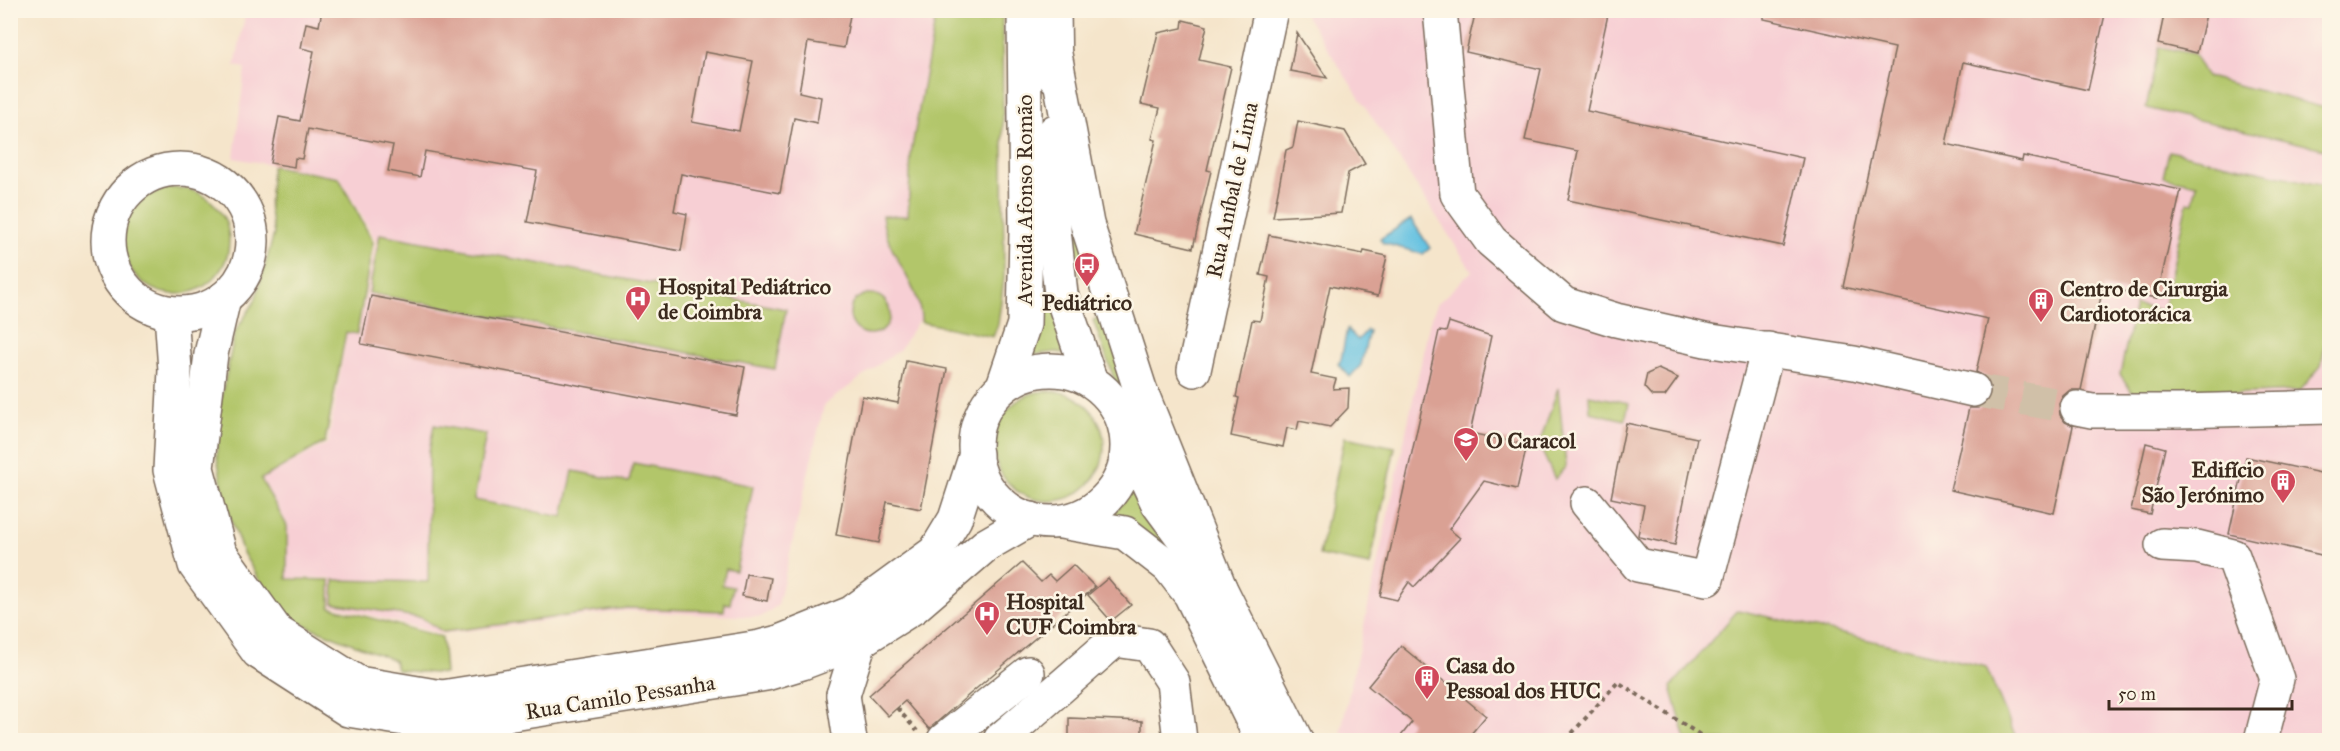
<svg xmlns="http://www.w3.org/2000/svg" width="2340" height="751" font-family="'IM FELL Great Primer',serif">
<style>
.built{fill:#f7cfd4}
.green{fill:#b2c66a;stroke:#767844;stroke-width:1.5}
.water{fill:#63c1e1;stroke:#4f7680;stroke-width:1.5}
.building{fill:#daa194;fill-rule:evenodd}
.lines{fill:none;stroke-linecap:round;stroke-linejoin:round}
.minor-tunnel{stroke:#d0c0a8;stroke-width:33;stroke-dasharray:33 16;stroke-linecap:butt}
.minor-casing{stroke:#7c6b5b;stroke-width:36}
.major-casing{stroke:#7c6b5b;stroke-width:36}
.path{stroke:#7c6b5b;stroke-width:4;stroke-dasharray:4.5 4.5;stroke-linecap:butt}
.minor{stroke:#fff;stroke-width:33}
.major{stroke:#fff;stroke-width:33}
.labels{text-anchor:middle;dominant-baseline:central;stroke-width:5;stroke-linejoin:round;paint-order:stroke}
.street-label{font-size:22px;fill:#3b2a1e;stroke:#fcf5e5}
.poi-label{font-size:22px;font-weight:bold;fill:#3b2a1e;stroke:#fcf5e5;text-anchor:start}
</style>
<rect width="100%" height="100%" fill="#fcf5e5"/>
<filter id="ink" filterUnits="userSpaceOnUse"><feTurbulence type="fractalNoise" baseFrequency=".0167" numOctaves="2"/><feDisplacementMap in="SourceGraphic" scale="12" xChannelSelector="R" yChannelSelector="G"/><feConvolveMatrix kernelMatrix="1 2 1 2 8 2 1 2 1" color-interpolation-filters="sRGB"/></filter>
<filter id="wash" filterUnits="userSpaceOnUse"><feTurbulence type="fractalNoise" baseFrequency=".008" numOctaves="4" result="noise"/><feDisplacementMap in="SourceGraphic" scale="24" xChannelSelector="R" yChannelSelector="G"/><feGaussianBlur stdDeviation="1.35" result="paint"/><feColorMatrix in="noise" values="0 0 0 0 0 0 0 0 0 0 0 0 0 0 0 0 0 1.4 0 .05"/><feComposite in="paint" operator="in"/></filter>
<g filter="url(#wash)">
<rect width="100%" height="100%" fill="#f5e5cb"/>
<!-- built -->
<g class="built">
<polygon points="246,11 1003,11 1005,279 999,324 994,336 918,321 900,349 824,405 778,605 761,617 627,611 442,634 331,605 331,578 288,578 288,525 262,479 328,443 347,333 358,335 376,241 340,177 234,158 245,68 235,66"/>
<polygon points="1303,11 2329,11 2329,740 1346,740 1341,731 1430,321 1437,304 1472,271"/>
</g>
<!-- green -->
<g class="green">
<path d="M937,10L1002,11L1004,278L998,324L993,337L921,322C922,286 887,257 882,216H908L911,153Z"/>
<polygon points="2159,47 2194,54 2207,77 2329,109 2329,150 2146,108"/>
<polygon points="2169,151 2329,187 2329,324 2321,366 2300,391 2136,398 2120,374 2135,305 2163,311 2187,202 2193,203 2197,184 2163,177"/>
<polygon points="272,166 339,178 373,242 357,334 346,332 325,442 261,479 287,526 287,579 330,580 330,607 442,637 445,674 397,670 394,660 297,622 267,593 243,553 226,506 217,457 218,414 235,332 255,301 274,234 269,205"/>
<circle cx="176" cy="241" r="53"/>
<polygon points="1083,233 1136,415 1128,398 1116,384 1093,320 1098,318 1090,296 1096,294 1088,274 1081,276 1066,237 1068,234"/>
<polygon points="380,234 786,309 775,369 369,293"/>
<polygon points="1037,238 1067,354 1056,352 1031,355"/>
<circle cx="870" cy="314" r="20"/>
<polygon points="1558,388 1566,466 1555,479 1539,445"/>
<circle cx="1049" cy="446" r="55"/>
<polygon points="1589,395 1629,403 1625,420 1590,412"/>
<polygon points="434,425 486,434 474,500 563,517 573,471 629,482 633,463 753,486 736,571 726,569 722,585 733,587 730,604 725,603 724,611 627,608 443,632 422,618 333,603 334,580 428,582 429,452"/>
<polygon points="1345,437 1395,447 1370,565 1319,555"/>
<polygon points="1131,490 1147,518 1182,556 1188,576 1111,516 1122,504"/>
<polygon points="1738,610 1986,667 2017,740 1686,740 1671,687"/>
</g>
<!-- water -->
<g class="water">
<polygon points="1411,219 1430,248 1423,254 1383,243 1380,239"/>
<polygon points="1347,329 1358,340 1367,330 1369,331 1361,365 1350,377 1338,364 1341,360"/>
</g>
<g id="blocks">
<!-- building -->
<g class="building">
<path d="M322,10H851L844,48L808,42L799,92L821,97L817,123L794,118L780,193L681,174L674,211L687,214L681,251L527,222L537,171L425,151L420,177L388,171L393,145L308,129L302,159L295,158L294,167L270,163L279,117L300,121L314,51L301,48L306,23L319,26ZM705,52L753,61L739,131L692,122Z"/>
<polygon points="1476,10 1609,10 1587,111 1803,158 1783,246 1568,200 1578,151 1525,140 1541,69 1466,52"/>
<polygon points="1764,10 2106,10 2088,90 1963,62 1946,144 2022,161 2023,156 2181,190 2157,298 2103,287 2081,390 2070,390 2063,396 2059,404 2060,415 2065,422 2073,426 2054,513 1950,490 1969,408 1978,408 1986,403 1991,394 1991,384 1986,377 1976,372 1988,319 1843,287 1895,48 1764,19"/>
<polygon points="2165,10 2207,10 2197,53 2158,44"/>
<polygon points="1183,20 1207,26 1199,60 1231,67 1207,170 1211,171 1193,248 1134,234 1156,140 1152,139 1160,108 1141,104 1158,33 1182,28"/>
<polygon points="1297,33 1327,78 1290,71"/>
<polygon points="1298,121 1345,131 1365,164 1348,173 1341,213 1273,217 1286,150 1293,147"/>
<polygon points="1269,235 1363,254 1364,251 1387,256 1378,296 1330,286 1311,374 1336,379 1333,389 1349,388 1348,408 1330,427 1299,421 1297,430 1287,428 1283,447 1231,436 1239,398 1236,397 1252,320 1260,321 1269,277 1260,275"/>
<polygon points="371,296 745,367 736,415 361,344"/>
<polygon points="1449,322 1491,336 1470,433 1527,445 1517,489 1484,481 1449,529 1460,538 1414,587 1409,582 1397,600 1380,596 1439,331 1446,332"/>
<polygon points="906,361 947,369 921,509 887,502 879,543 836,535 862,396 898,403"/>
<polygon points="1658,369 1678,378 1665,396 1652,396 1644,387 1647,374"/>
<polygon points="1626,423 1697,438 1675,545 1640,537 1638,535 1644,505 1611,498"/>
<polygon points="2146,443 2165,448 2150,514 2131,510"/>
<polygon points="2246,457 2330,475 2330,557 2229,534"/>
<polygon points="1022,563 1041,582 1049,575 1055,581 1073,565 1095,587 929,729 905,701 888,716 869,695"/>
<polygon points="746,574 771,578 767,601 742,596"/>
<polygon points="1108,578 1131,605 1111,621 1088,595"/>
<polygon points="1401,646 1486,716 1465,741 1397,741 1412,722 1368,686"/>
<polygon points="1069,718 1142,721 1142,741 1069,741"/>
</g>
</g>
</g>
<g filter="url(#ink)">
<use href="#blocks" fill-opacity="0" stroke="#7c6b5b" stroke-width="1.5"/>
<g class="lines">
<!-- minor-tunnel -->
<polyline class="minor-tunnel" points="1973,390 2077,408"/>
<defs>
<g id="minor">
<polyline points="1440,10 1457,194 1491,241 1564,304 1616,320 1705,340 1854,363 1973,390"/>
<circle cx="180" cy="241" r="72"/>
<polyline points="224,298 211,354 197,468 220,553 277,632 358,683 442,697 760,647 779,642 851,613 935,552 955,519 976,454"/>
<polyline points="171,313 175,370 170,470 195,565 258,652 348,710 442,725 766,674 802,663 860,641 914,607 986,545 1031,519"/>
<polyline points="1194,370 1271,10"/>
<polyline points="2077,408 2092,411 2179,411 2330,407"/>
<polyline points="1587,503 1638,565 1707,579 1768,349"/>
<polyline points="2162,545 2197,547 2233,556 2277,679 2261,740"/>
<polyline points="843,695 860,641"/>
<polyline points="843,695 850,740"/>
<polyline points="944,740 1028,673"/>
<polyline points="1000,740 1115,640 1149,645 1173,682 1180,740"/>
</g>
<g id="major">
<polyline points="1054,10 1055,77"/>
<polyline points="1055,54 1087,224 1140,389 1220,588"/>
<polyline points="1055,131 1054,230 1061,294 1090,379"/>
<circle cx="1051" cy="446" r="76"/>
<polyline points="1003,386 1024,324 1026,232 1024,10"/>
<polyline points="1127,438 1158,504 1220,588 1296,740"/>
<polyline points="1061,522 1125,533 1169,567 1190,594 1262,740"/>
</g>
</defs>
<!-- minor casing -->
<use href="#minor" class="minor-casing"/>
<!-- major casing -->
<use href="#major" class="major-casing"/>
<!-- path -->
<g class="path">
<polyline points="897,708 917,731"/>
<polyline points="1566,740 1618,682 1708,740"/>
</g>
<!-- minor -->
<use href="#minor" class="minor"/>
<!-- major -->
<use href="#major" class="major"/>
</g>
</g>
<!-- icons -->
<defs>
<symbol id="bus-pin" viewBox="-11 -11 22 30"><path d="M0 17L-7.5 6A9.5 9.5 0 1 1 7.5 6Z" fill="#d1495b" stroke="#fcf5e5"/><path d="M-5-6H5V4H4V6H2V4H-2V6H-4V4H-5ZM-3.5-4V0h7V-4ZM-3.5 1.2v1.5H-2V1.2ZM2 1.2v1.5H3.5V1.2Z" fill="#fff"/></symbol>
<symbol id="hospital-pin" viewBox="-11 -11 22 30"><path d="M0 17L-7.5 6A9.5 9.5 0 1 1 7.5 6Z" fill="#d1495b" stroke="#fcf5e5"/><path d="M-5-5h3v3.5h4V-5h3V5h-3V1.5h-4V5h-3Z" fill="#fff"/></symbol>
<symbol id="building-pin" viewBox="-11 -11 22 30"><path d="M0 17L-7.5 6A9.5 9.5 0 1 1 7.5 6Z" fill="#d1495b" stroke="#fcf5e5"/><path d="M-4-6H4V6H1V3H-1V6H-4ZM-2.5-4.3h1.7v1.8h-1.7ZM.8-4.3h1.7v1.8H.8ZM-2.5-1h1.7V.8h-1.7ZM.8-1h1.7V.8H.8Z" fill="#fff"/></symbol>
<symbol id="school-pin" viewBox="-11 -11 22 30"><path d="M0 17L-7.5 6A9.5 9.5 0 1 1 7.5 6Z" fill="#d1495b" stroke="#fcf5e5"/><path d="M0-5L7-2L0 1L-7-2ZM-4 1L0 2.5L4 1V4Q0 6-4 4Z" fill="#fff"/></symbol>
</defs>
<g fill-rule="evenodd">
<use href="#bus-pin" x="1072" y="250" width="30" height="40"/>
<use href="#hospital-pin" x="623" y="284" width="30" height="40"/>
<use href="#building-pin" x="2026" y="286" width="30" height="40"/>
<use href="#school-pin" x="1451" y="425" width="30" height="40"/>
<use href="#building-pin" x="2268" y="467" width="30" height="40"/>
<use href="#hospital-pin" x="972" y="599" width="30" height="40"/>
<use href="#building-pin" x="1412" y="663" width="30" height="40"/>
</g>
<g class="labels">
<!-- street labels -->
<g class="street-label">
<text transform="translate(1232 190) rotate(-78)">Rua Aníbal de Lima</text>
<text transform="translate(1024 200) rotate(-90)">Avenida Afonso Romão</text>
<text transform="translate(620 697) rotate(-9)">Rua Camilo Pessanha</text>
</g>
<!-- poi labels -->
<g class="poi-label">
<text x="658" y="286">Hospital Pediátrico<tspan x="658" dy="25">de Coimbra</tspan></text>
<text x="2060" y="288">Centro de Cirurgia<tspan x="2060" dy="25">Cardiotorácica</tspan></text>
<text x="1087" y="302" text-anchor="middle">Pediátrico</text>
<text x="1486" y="440">O Caracol</text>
<text x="2264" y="469" text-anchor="end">Edifício<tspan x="2264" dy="25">São Jerónimo</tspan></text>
<text x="1006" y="601">Hospital<tspan x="1006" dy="25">CUF Coimbra</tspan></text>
<text x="1446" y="665">Casa do<tspan x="1446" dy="25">Pessoal dos HUC</tspan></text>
</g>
</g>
<!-- margin -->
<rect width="2340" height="751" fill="none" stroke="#fcf5e5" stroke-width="36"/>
<!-- scale -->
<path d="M2109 700v9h183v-9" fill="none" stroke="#3b2a1e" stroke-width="3"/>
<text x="2118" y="700" font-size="18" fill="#3b2a1e" stroke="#fcf5e5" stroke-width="4.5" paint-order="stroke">50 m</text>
</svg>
